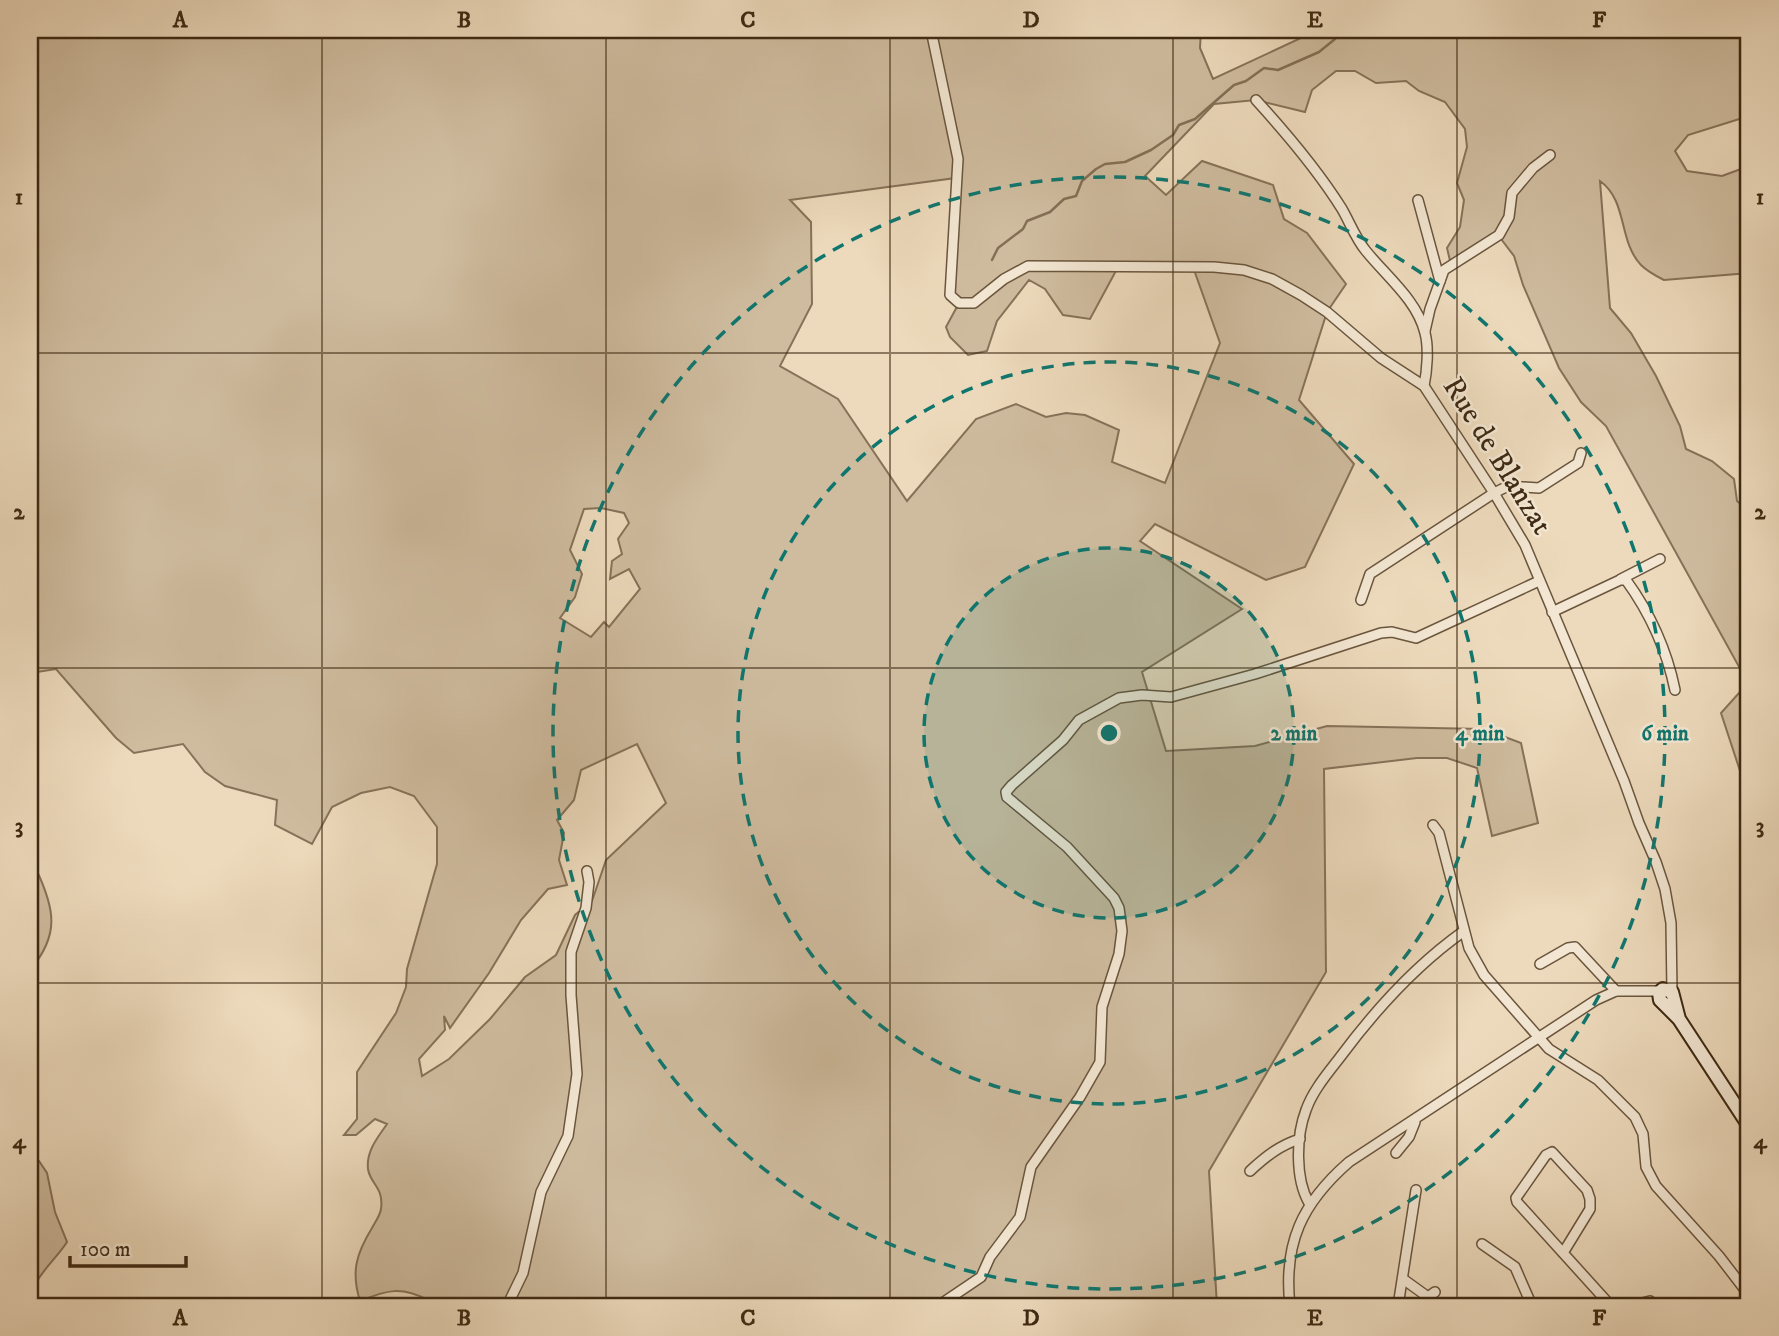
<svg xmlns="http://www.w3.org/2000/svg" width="1779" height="1336" font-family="'IM FELL DW Pica',serif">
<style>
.green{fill:#cfbc9f;stroke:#867259;stroke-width:2;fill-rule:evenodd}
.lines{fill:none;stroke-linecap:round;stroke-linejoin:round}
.stream{stroke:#846f56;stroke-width:2.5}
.street-casing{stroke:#6a553d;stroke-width:12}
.secondary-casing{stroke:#3e2913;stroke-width:16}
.street{stroke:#f3e7d3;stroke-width:9}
.secondary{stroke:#f3e7d3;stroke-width:12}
.grid{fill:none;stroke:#3e2913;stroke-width:2;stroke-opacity:0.55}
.ring{fill:none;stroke:#0f766e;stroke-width:3.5;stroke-dasharray:12 9}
.labels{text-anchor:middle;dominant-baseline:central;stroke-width:5;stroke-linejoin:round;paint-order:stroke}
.street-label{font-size:30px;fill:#3e2913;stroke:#f3e7d3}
.centre{fill:#0f766e;stroke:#f3e7d3;stroke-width:3.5}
.ring-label{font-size:21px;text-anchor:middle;font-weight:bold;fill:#0f766e;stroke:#f3e7d3;stroke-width:5;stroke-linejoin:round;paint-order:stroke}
.neatline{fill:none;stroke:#3e2913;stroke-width:2.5}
.grid-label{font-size:23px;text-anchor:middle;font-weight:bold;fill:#3e2913}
</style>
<rect width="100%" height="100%" fill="#eddabc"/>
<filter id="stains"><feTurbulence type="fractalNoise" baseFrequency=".00286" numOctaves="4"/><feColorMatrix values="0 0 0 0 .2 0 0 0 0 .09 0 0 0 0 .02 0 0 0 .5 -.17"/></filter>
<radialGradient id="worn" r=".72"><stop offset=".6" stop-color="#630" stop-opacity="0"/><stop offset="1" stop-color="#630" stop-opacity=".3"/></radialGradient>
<!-- green -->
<g class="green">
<path d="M30,30H1201L1200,48L1213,79L1301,38L1306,30H1737L1749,35V116L1688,135L1675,151L1687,171L1722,176L1749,166V273L1664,280C1656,276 1647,271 1641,265C1618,241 1628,201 1600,181L1610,308L1631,333L1656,376L1680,426L1686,449L1712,461L1734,479L1737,501L1749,511V775L1743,780L1721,713L1748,683L1606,426L1581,402L1559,368L1523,285L1514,256L1498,235L1451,265L1447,248L1460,227L1464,200L1457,183L1467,147L1465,129L1445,102L1419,91L1406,81L1376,83L1355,71H1336L1312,90L1305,112L1256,100L1214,104L1145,176L1166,195L1202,161L1273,185L1284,219L1307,233L1346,284L1327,312L1299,400L1354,464L1305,567L1266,580L1155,524L1140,541L1242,609L1142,672L1166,751L1255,746L1327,726L1484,729L1521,743L1538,823L1492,836L1477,768L1447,758H1417L1324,769L1326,972L1209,1171L1217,1306H428V1300C401,1286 387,1290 360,1301C351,1272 356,1254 372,1228C375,1222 380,1216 381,1209C384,1187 370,1184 368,1169C366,1151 378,1137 387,1124L375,1119L356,1135H344L357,1119V1072L396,1013L406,987L407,969L437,864V827L414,796L390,787L361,793L332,807L312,844L275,825L277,800L225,786L205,772L183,744L134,753L116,738L56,669L30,673ZM956,178L950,295L959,303L946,327L950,337L968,355L987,351L997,321L1029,280L1045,289L1063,315L1090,319L1118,267H1193L1220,343L1165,483L1112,462L1119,430L1085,415L1066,413L1046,417L1016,404L976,419L907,501L838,399L780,366L812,304L811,222L790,200ZM601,508L624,513L629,523L618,539L622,554L612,561L610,579L629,569L640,589L609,627L604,622L591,637L560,618L575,597L582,574L570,550L584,509ZM637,744L666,803L606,860L592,901L575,915L556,955L525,977L490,1019L449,1059L422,1076L419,1059L445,1030L444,1016L450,1028L489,973L521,920L548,889L567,885L559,860L564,833L557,820L574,800L581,770Z"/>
<path d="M30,869H36C55,909 60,935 30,970Z"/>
<path d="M30,1161H39L47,1173L55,1212L67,1242C55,1261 34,1276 30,1300Z"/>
</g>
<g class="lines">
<!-- stream -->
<polyline class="stream" points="992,260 998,248 1023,229 1027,221 1050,212 1064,199 1076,196 1082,181 1096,169 1105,164 1125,162 1151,150 1173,135 1179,125 1195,119 1234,85 1246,81 1264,68 1278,70 1319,52 1335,39 1339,30"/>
<defs>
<g id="street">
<polyline points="931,30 958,159 950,295 959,303 974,303 1004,279 1028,266 1214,267 1244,270 1272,279 1301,295 1327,312 1381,358 1424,386 1494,493 1525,545 1624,781 1639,823 1656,862 1665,889 1671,923 1672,992"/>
<path d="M1256,100C1287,134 1317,169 1342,209C1350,223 1356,239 1366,251C1386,276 1417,300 1425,333C1429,348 1427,371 1424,386"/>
<polyline points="1418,200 1440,281"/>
<polyline points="1425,331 1430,309 1444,270 1499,235 1509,217 1512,193 1533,168 1550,155"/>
<polyline points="1621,579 1660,559"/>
<polyline points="1361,600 1370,574 1494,493 1508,486 1539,488 1578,463 1581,453"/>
<path d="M1552,612L1620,580H1626C1650,613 1667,651 1675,690"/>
<polyline points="1433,825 1439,833 1469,948 1484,975 1549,1049 1598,1080 1635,1117 1643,1134 1646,1167 1656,1186 1719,1256 1749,1295"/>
<polyline points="1540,964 1568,948 1575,947 1616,991"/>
<polyline points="1396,1153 1409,1137 1415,1122"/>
<path d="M1250,1171C1265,1157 1280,1145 1300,1139"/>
<path d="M1309,1203C1295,1179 1296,1136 1306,1110C1313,1090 1328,1073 1341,1056C1376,1009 1416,965 1464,931"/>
<polyline points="1482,1244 1515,1267 1532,1306"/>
<polyline points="1563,1253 1590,1209 1590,1199 1587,1190 1552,1152 1546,1155 1516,1198 1517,1202 1611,1306"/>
<polyline points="1403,1279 1428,1297 1435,1292"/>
<polyline points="507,1306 523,1273 541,1192 568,1136 577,1074 571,995 571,952 586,908 589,882 587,871"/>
<polyline points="938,1306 981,1277 990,1257 1020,1217 1031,1167 1080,1097 1100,1062 1102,1007 1119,954 1122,931 1119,908 1114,898 1067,847 1007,797 1006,792 1012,785 1063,740 1079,720 1119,698 1142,695 1171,697 1255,674 1381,633 1392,632 1416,638 1539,581"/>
<path d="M1290,1306C1283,1243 1302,1203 1349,1162L1596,1000L1616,991H1661"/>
<polyline points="1398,1306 1416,1190"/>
<polyline points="1630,1306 1650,1301"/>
</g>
<polyline id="secondary" points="1679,1019 1672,992 1663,989 1659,993 1660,1000 1679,1019 1749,1126"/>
</defs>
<!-- street casing -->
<use href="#street" class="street-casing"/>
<!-- secondary casing -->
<use href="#secondary" class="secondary-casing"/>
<!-- street -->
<use href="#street" class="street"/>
<!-- secondary -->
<use href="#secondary" class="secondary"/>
</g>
<!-- grid -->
<path class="grid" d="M322,30V1306M606,30V1306M890,30V1306M1173,30V1306M1457,30V1306M30,353H1749M30,668H1749M30,983H1749"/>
<!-- distance rings -->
<circle cx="1109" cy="733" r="185" fill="#0f766e" fill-opacity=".12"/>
<g class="ring">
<circle cx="1109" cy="733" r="185"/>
<circle cx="1109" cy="733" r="371"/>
<circle cx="1109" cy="733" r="556"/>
</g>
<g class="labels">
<!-- street labels -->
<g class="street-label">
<text transform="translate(1497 456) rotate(58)">Rue de Blanzat</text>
</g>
</g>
<circle cx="1109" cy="733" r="10" class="centre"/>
<g class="ring-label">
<text x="1294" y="740">2 min</text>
<text x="1480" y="740">4 min</text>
<text x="1665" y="740">6 min</text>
</g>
<!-- margin -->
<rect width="1779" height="1336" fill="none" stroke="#eddabc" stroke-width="77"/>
<!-- scale -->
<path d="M70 1256v10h116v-10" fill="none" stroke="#3e2913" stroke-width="3.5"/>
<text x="80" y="1256" font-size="21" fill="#3e2913" stroke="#f3e7d3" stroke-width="5" paint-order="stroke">100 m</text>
<rect x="38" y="38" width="1702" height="1260" class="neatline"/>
<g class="grid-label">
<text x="180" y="27">A</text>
<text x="464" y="27">B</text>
<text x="748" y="27">C</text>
<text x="1031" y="27">D</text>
<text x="1315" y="27">E</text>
<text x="1599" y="27">F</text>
<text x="19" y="204">1</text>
<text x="1760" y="204">1</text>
<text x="19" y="519">2</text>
<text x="1760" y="519">2</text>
<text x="19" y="833">3</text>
<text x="1760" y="833">3</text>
<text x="19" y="1148">4</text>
<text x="1760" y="1148">4</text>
<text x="180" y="1325">A</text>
<text x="464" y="1325">B</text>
<text x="748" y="1325">C</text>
<text x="1031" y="1325">D</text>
<text x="1315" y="1325">E</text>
<text x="1599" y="1325">F</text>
</g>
<rect width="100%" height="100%" filter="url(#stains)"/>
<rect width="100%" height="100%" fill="url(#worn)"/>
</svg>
